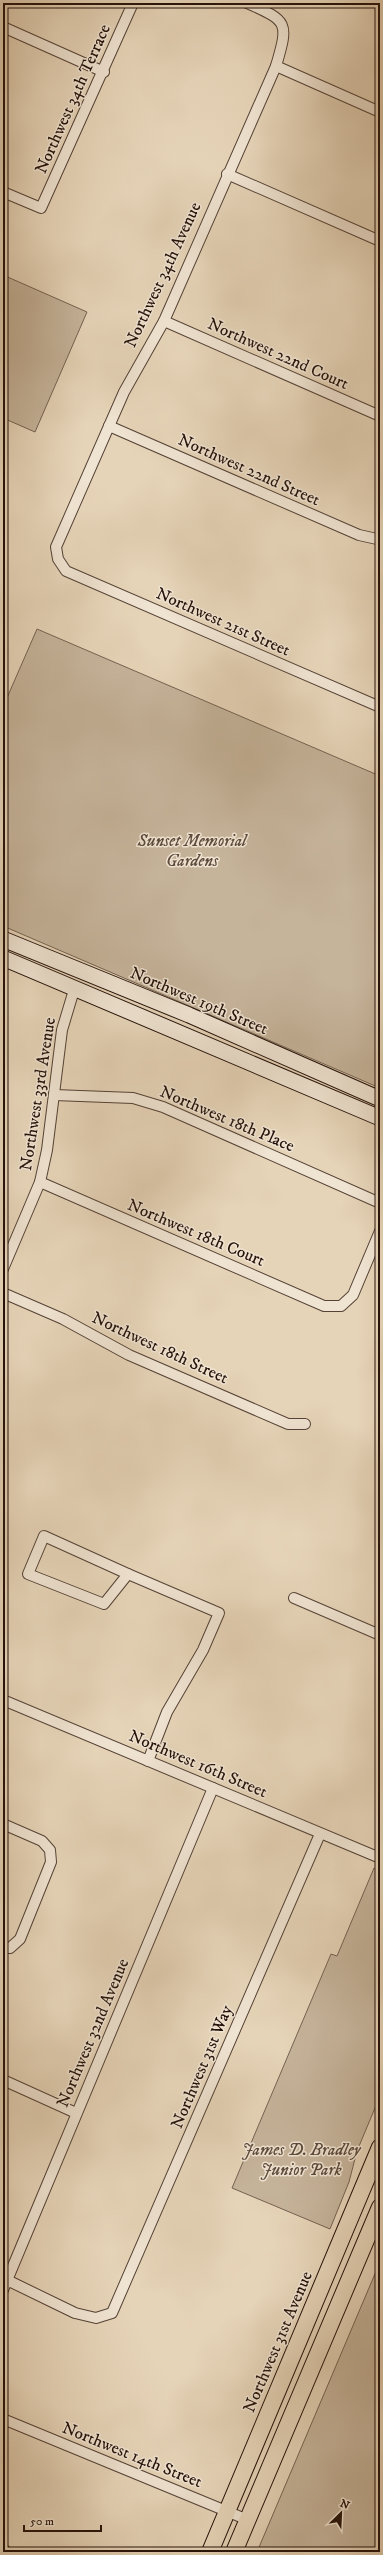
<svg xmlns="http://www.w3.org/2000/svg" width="383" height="2555" font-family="'IM FELL DW Pica',serif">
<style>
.green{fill:#c5b39a;stroke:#746252}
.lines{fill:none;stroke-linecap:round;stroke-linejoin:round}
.street-casing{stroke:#544236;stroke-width:12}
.secondary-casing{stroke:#24110a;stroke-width:17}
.primary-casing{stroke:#24110a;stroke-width:18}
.street{stroke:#efe3d1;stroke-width:10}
.secondary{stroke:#efe3d1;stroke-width:15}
.primary{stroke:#e6d4b8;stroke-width:16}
.labels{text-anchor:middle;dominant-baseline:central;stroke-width:3;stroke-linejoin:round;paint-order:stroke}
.street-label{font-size:17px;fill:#24110a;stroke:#efe3d1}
.park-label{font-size:17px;font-style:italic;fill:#5c4a3c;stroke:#efe3d1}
</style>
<rect width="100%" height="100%" fill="#e6d4b8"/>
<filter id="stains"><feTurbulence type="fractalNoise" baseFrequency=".005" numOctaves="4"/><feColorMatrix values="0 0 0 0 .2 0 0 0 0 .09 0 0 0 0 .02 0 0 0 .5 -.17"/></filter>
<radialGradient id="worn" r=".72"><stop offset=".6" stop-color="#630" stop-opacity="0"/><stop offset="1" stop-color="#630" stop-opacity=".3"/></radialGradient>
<!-- green -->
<g class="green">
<polygon points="3,275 87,312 35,432 3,418"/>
<polygon points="37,629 380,776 380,1088 3,926 3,707"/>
<polygon points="374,1868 380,1871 380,2096 357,2151 349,2182 330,2229 232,2188 331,1954 337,1956"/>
<polygon points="380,2262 380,2552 257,2552"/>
</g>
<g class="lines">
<defs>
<g id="street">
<path d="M247,3C288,21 289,22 276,66L164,321L124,392L56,547L58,559L66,571L380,707"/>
<polyline points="3,27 104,72"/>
<polyline points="276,66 380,112"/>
<polyline points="227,174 380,241"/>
<polyline points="3,192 41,208 133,3"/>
<polyline points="164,321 380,416"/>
<polyline points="109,426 359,535 377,539 380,538"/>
<polyline points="54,1095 133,1098 163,1107 380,1203"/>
<polyline points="40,1182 324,1306 341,1306 353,1295 380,1231"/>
<polyline points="3,1269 40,1182 47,1150 62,1030 74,990"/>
<polyline points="3,1293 63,1319 129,1355 288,1424 305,1424"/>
<polygon points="44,1536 128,1574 104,1604 28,1574"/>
<polyline points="128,1574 219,1613 203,1650 167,1712 148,1761"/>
<polyline points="294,1598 380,1635"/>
<polyline points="3,1700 380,1858"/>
<polyline points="3,1824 42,1841 50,1850 51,1862 20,1939 10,1948 3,1948"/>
<polyline points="3,2080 76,2113"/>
<polyline points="7,2280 75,2313 96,2318 112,2313 320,1834"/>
<polyline points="3,2290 213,1788"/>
<polyline points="3,2419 248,2520"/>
<polyline points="3,2549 7,2552"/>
</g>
<g id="secondary">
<polyline points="3,939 189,1015 380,1099"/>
<polyline points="3,958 380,1118"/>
</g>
<g id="primary">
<polyline points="210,2552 380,2147"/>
<polyline points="234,2552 380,2207"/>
</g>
</defs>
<!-- street casing -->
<use href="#street" class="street-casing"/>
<!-- secondary casing -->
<use href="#secondary" class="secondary-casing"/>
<!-- primary casing -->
<use href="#primary" class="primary-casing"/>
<!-- street -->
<use href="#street" class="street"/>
<!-- secondary -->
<use href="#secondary" class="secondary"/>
<!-- primary -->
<use href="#primary" class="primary"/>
</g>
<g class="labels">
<!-- street labels -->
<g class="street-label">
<text transform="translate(73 99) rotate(-66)">Northwest 34th Terrace</text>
<text transform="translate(163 275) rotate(-65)">Northwest 34th Avenue</text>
<text transform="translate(278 354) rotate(24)">Northwest 22nd Court</text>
<text transform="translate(249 470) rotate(24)">Northwest 22nd Street</text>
<text transform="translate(223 622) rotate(24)">Northwest 21st Street</text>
<text transform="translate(199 1001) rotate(23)">Northwest 19th Street</text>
<text transform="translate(38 1094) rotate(-81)">Northwest 33rd Avenue</text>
<text transform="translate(227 1119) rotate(23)">Northwest 18th Place</text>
<text transform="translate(196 1233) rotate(23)">Northwest 18th Court</text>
<text transform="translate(160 1348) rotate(25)">Northwest 18th Street</text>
<text transform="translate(198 1764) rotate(23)">Northwest 16th Street</text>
<text transform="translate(93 2033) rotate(-67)">Northwest 32nd Avenue</text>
<text transform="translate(202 2067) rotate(-67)">Northwest 31st Way</text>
<text transform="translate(278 2342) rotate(-67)">Northwest 31st Avenue</text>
<text transform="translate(132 2455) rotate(22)">Northwest 14th Street</text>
</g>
<!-- park labels -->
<g class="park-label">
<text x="192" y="841">Sunset Memorial<tspan x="192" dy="20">Gardens</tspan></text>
<text x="301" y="2150">James D. Bradley<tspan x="301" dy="20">Junior Park</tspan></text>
</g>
</g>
<!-- margin -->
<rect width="383" height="2555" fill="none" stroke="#e6d4b8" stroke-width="16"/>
<rect x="4" y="4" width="375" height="2547" fill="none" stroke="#24110a" stroke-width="2"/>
<rect x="8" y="8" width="367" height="2539" fill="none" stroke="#24110a"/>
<!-- north arrow -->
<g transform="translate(341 2513) rotate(24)" stroke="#efe3d1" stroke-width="3" paint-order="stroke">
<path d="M0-3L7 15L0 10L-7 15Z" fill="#24110a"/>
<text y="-6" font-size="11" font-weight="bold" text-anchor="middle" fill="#24110a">N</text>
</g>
<!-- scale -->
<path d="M24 2525v6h77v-6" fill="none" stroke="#24110a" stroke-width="2"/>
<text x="30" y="2525" font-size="12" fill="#24110a" stroke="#efe3d1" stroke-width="3" paint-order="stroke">50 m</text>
<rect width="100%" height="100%" filter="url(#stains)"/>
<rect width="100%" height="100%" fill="url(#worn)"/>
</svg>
